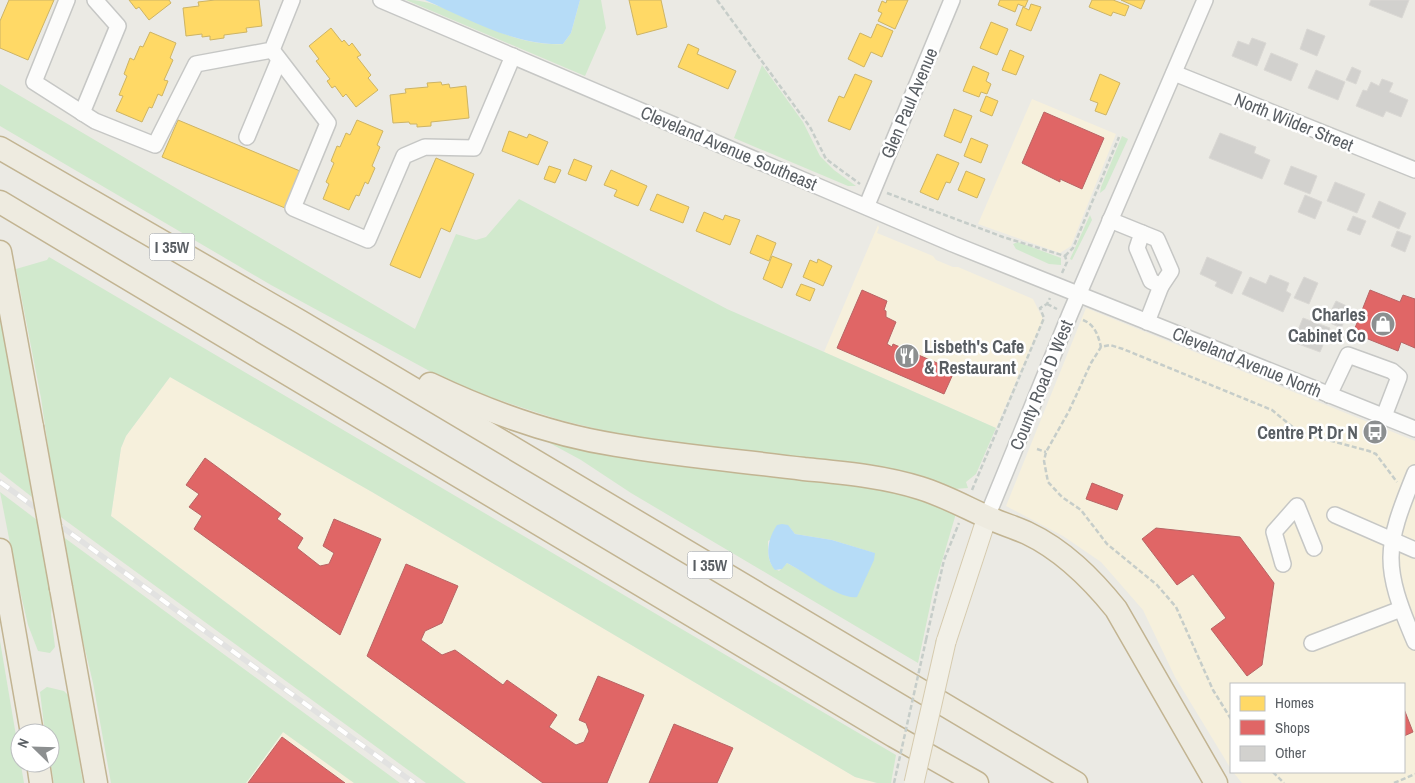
<svg xmlns="http://www.w3.org/2000/svg" width="1415" height="783" font-family="'Archivo Narrow',sans-serif">
<style>
.commercial{fill:#f6f0dc}
.green{fill:#d1e9cd;fill-rule:evenodd}
.water{fill:#b6dcf7}
.homes{fill:#ffd966;stroke:#cdb465}
.shops{fill:#e06666;stroke:#b86465}
.building{fill:#d2d1ce;stroke:#dad8d4}
.lines{fill:none;stroke-linecap:round;stroke-linejoin:round}
.minor-casing{stroke:#c6c7c5;stroke-width:18}
.major-casing{stroke:#d6cbaf;stroke-width:21}
.highway-casing{stroke:#c2b492;stroke-width:25}
.path{stroke:#c6cdc9;stroke-width:2.5;stroke-dasharray:5 2.5;stroke-linecap:butt}
.minor{stroke:#fcfcfb;stroke-width:15}
.major{stroke:#f2f0e7;stroke-width:19}
.highway{stroke:#eeebe0;stroke-width:22}
.rail-casing{stroke:#e2e2e1;stroke-width:5.5}
.rail{stroke:#fff;stroke-width:4;stroke-dasharray:11;stroke-linecap:butt}
.major-bridge-casing{stroke:#d6cbaf;stroke-width:21;stroke-linecap:butt}
.highway-bridge-casing{stroke:#c2b492;stroke-width:25;stroke-linecap:butt}
.path-bridge{stroke:#c6cdc9;stroke-width:2.5;stroke-dasharray:5 2.5;stroke-linecap:butt}
.major-bridge{stroke:#f2f0e7;stroke-width:19}
.highway-bridge{stroke:#eeebe0;stroke-width:22}
.labels{text-anchor:middle;dominant-baseline:central;stroke-width:5;stroke-linejoin:round;paint-order:stroke}
.shield{fill:#fff;stroke:#8b8e92;stroke-width:1}
.shield-label{font-size:16px;font-weight:bold;fill:#595e63}
.street-label{font-size:18px;fill:#595e63;stroke:#fff}
.poi-label{font-size:18px;font-weight:bold;fill:#595e63;stroke:#fff;text-anchor:end}
</style>
<rect width="100%" height="100%" fill="#ebeae4"/>
<!-- commercial -->
<g class="commercial">
<polygon points="1032,99 1116,134 1071,246 1060,253 978,224"/>
<polygon points="878,225 879,228 877,233 882,235 933,256 936,260 953,267 958,267 1033,299 1043,319 996,428 824,352"/>
<polygon points="1086,308 1415,441 1415,783 1242,783 1233,772 1404,772 1404,684 1231,684 1231,769 1175,677 1143,610 1101,562 1063,536 1006,506"/>
<polygon points="170,377 372,492 855,777 877,783 466,783 111,516 121,448 126,436"/>
<polygon points="283,732 354,783 246,783"/>
</g>
<!-- green -->
<g class="green">
<path d="M406,0C430,0 443,8 464,17C496,31 527,46 563,44L571,33L580,0H601L606,28L585,76Z"/>
<polygon points="762,65 803,122 820,156 834,170 856,186 848,186 734,138"/>
<polygon points="0,84 415,329 456,234 476,240 486,237 519,199 727,309 996,428 976,474 966,482 968,488 954,489 618,434 560,420 481,394 435,374 271,285 0,126"/>
<polygon points="1122,136 1128,139 1105,189 1100,193 1101,187"/>
<polygon points="1090,215 1092,220 1072,260 1070,259"/>
<polygon points="1018,242 1061,258 1061,265 1049,264 1016,249 1013,244"/>
<polygon points="49,257 896,755 891,783 877,783 855,777 372,492 170,377 126,436 121,448 111,516 466,783 426,783 58,515 41,398 16,269 47,260"/>
<polygon points="0,310 32,497 0,472"/>
<path d="M522,428L887,488L957,510L933,592L918,663L631,493L581,460ZM790,528L795,534L832,540L874,553L847,596L787,563L779,571C767,565 768,553 768,541Z"/>
<polygon points="0,492 37,520 52,604 51,614 55,647 50,653 38,651 28,625 15,569"/>
<polygon points="62,536 400,783 354,783 283,732 246,783 111,783 93,683 73,599"/>
<polygon points="0,641 24,783 0,783"/>
<polygon points="47,687 64,691 68,695 83,783 54,783 50,760 50,733 45,733 40,692"/>
</g>
<!-- water -->
<g class="water">
<path d="M425,0H580L571,33L563,44C515,46 468,19 425,0Z"/>
<path d="M782,524L788,525L795,534L832,540L875,553L874,560L857,597C839,600 804,571 787,563L782,569L775,570C764,557 768,538 777,525Z"/>
</g>
<!-- homes -->
<g class="homes">
<polygon points="9,0 54,0 28,60 0,48 0,21"/>
<polygon points="129,0 169,0 171,3 149,20 139,7 136,9"/>
<polygon points="215,0 259,0 262,26 246,28 247,32 224,35 224,38 210,40 210,36 202,37 202,34 186,36 183,8 199,6 198,2"/>
<polygon points="629,0 661,0 667,27 637,35"/>
<polygon points="887,0 908,0 895,29 878,21 882,13 878,11 882,1 886,3"/>
<polygon points="1000,0 1028,0 1025,7 1018,4 1015,12 998,5"/>
<polygon points="1092,0 1113,0 1129,6 1125,16 1113,12 1111,16 1089,7"/>
<polygon points="1121,0 1145,0 1141,9"/>
<polygon points="1031,4 1041,7 1031,31 1016,25 1023,7 1029,10"/>
<polygon points="991,22 1008,29 997,55 980,48"/>
<polygon points="877,24 893,31 882,57 871,52 864,67 848,59 860,33 871,38"/>
<polygon points="331,28 342,42 344,40 349,46 352,43 361,55 357,57 371,75 368,78 378,90 356,107 346,94 343,97 335,86 332,88 327,81 330,79 316,61 319,59 309,46"/>
<polygon points="150,32 176,43 170,58 173,60 164,80 168,81 162,96 158,94 152,108 149,107 142,122 116,111 123,96 119,95 127,76 124,74 130,58 134,60 140,46 143,47"/>
<polygon points="688,44 699,49 697,54 736,71 728,89 678,67"/>
<polygon points="1010,50 1024,56 1016,75 1002,70"/>
<polygon points="973,66 989,73 986,81 991,84 987,94 981,92 979,97 963,91"/>
<polygon points="855,74 872,81 850,130 828,121 839,96 844,98"/>
<polygon points="1100,74 1120,83 1106,115 1095,111 1098,103 1090,100"/>
<polygon points="441,82 442,85 449,84 450,88 466,86 469,118 431,122 431,126 417,127 417,124 410,124 409,122 393,123 390,95 406,93 405,89 428,87 427,83"/>
<polygon points="986,96 998,101 992,116 980,111"/>
<polygon points="954,109 972,116 961,143 944,136"/>
<polygon points="178,120 300,171 285,208 162,157"/>
<polygon points="357,120 383,131 377,145 380,147 372,166 375,168 368,184 365,182 359,196 356,195 349,210 323,199 329,184 326,182 334,163 331,161 337,146 340,147 346,133 350,135"/>
<polygon points="509,131 527,138 529,134 548,142 538,165 502,151"/>
<polygon points="971,138 988,145 981,163 964,156"/>
<polygon points="937,154 959,163 950,183 946,182 938,200 920,192"/>
<polygon points="436,158 474,174 450,232 441,228 420,278 390,265"/>
<polygon points="574,159 592,166 586,181 568,174"/>
<polygon points="549,166 561,170 555,183 544,179"/>
<polygon points="611,170 647,186 638,206 614,196 617,190 604,185"/>
<polygon points="966,171 985,179 977,198 958,190"/>
<polygon points="657,194 689,207 683,223 650,210"/>
<polygon points="704,212 723,220 725,215 740,220 730,245 696,231"/>
<polygon points="757,235 776,243 769,261 750,253"/>
<polygon points="772,256 792,264 782,288 763,279"/>
<polygon points="818,259 832,266 823,286 803,277 810,260 817,263"/>
<polygon points="801,284 815,289 810,301 796,295"/>
</g>
<!-- shops -->
<g class="shops">
<polygon points="1044,112 1104,138 1082,189 1060,179 1060,182 1022,163"/>
<polygon points="862,290 887,301 884,310 886,311 886,317 896,322 887,344 892,347 893,344 951,369 949,372 953,374 944,394 837,348"/>
<polygon points="1370,290 1400,302 1403,295 1415,299 1415,348 1401,342 1398,351 1353,333"/>
<polygon points="205,458 281,514 277,519 303,538 297,548 320,566 329,564 334,553 323,546 334,519 381,539 340,635 194,529 202,516 189,507 199,494 186,485"/>
<polygon points="1092,483 1123,495 1117,510 1086,499"/>
<polygon points="1156,528 1240,537 1274,583 1262,665 1247,676 1211,629 1226,618 1193,574 1177,585 1142,539"/>
<polygon points="406,564 458,586 442,623 425,631 421,640 442,655 455,650 503,685 507,680 557,715 549,727 576,745 584,742 589,731 586,723 579,720 598,676 644,695 607,783 543,783 367,656"/>
<polygon points="1404,709 1413,732 1404,736"/>
<polygon points="674,724 733,748 717,783 649,783"/>
<polygon points="282,737 345,783 248,783"/>
</g>
<!-- building -->
<g class="building">
<polygon points="1371,0 1409,0 1402,18 1369,5"/>
<polygon points="1307,29 1325,36 1317,56 1300,49"/>
<polygon points="1252,38 1266,43 1257,66 1232,56 1238,41 1249,45"/>
<polygon points="1271,53 1298,64 1291,81 1264,70"/>
<polygon points="1352,67 1361,71 1356,84 1346,80"/>
<polygon points="1316,70 1345,82 1338,100 1308,88"/>
<polygon points="1382,79 1393,83 1389,92 1408,100 1401,117 1386,111 1383,117 1356,106 1363,90 1367,91 1371,82 1379,86"/>
<polygon points="1220,133 1256,147 1254,153 1270,160 1262,179 1209,158"/>
<polygon points="1291,166 1317,176 1310,194 1284,184"/>
<polygon points="1335,182 1365,194 1357,213 1327,201"/>
<polygon points="1305,195 1322,202 1315,219 1298,212"/>
<polygon points="1379,201 1406,213 1399,229 1372,217"/>
<polygon points="1353,216 1366,221 1360,235 1347,230"/>
<polygon points="1397,231 1411,236 1405,252 1391,246"/>
<polygon points="1207,257 1242,272 1232,294 1215,286 1217,282 1200,274"/>
<polygon points="1270,275 1289,283 1286,291 1291,294 1283,312 1242,294 1250,277 1266,284"/>
<polygon points="1304,277 1318,283 1309,304 1294,298"/>
<polygon points="1336,301 1351,308 1341,328 1326,321"/>
<polygon points="1303,318 1330,328 1320,352 1293,342"/>
</g>
<g class="lines">
<defs>
<g id="minor">
<polyline points="67,0 34,82 95,121 155,145 196,64 272,50 292,0"/>
<polyline points="381,0 953,244 1415,429"/>
<polyline points="272,50 328,123 293,208 368,240 404,156 425,147 474,148 513,56"/>
<polyline points="1174,73 1415,170"/>
<polyline points="82,113 118,26 95,0"/>
<polyline points="247,137 279,60"/>
<polyline points="867,205 952,0"/>
<polyline points="1110,220 1142,233 1137,248 1151,281 1161,286 1147,322"/>
<polyline points="1142,233 1157,239 1171,271 1161,286"/>
<polyline points="1329,395 1348,355 1392,371 1399,377 1384,416"/>
<path d="M1415,473C1384,549 1382,565 1415,642"/>
<polyline points="1335,515 1415,550"/>
<polyline points="987,517 1070,314 1205,0"/>
<polyline points="1283,564 1274,532 1297,506 1314,548"/>
<polyline points="1312,643 1401,609"/>
</g>
<polyline id="major" points="946,642 987,517"/>
<g id="highway">
<polyline points="0,148 301,322 1076,783"/>
<polyline points="0,202 894,736 977,783"/>
<polyline points="0,252 32,427"/>
<path d="M430,384C489,412 552,435 616,445C679,456 742,461 804,469C843,473 882,476 920,488C943,495 963,506 985,516C999,523 1014,527 1027,533C1063,550 1091,578 1116,609L1216,783"/>
<polyline points="0,550 32,733"/>
<polyline points="61,588 96,783"/>
<polyline points="38,763 41,783"/>
</g>
</defs>
<!-- minor casing -->
<use href="#minor" class="minor-casing"/>
<!-- major casing -->
<use href="#major" class="major-casing"/>
<!-- highway casing -->
<use href="#highway" class="highway-casing"/>
<!-- path -->
<g class="path">
<polyline points="717,0 810,127 826,159 860,184"/>
<polyline points="887,193 1003,237 1065,256 1067,262 1062,273"/>
<polyline points="1065,256 1073,248 1119,137"/>
<polyline points="1047,304 1057,309"/>
<path d="M1083,320C1095,325 1098,335 1101,347"/>
<polyline points="1037,449 1046,452"/>
<polyline points="972,490 1044,318 1040,308 1047,304 1050,298"/>
<polyline points="926,640 944,560 959,523"/>
<polyline points="1231,719 1213,690 1176,607 1157,585 1107,544 1081,510 1062,497 1048,482 1044,461 1046,452 1069,411 1091,363 1101,347 1110,345 1123,349 1272,410 1295,429 1309,435 1369,451 1376,454 1397,482"/>
<polyline points="1273,772 1284,783"/>
<polyline points="1394,783 1415,774"/>
</g>
<!-- minor -->
<use href="#minor" class="minor"/>
<!-- major -->
<use href="#major" class="major"/>
<!-- highway -->
<use href="#highway" class="highway"/>
<defs>
<polyline id="rail" points="0,482 414,783"/>
</defs>
<!-- rail casing -->
<use href="#rail" class="rail-casing"/>
<!-- rail -->
<use href="#rail" class="rail"/>
<defs>
<polyline id="major-bridge" points="914,783 946,642"/>
<polyline id="highway-bridge" points="32,427 61,588"/>
</defs>
<!-- major-bridge casing -->
<use href="#major-bridge" class="major-bridge-casing"/>
<!-- highway-bridge casing -->
<use href="#highway-bridge" class="highway-bridge-casing"/>
<!-- path-bridge -->
<polyline class="path-bridge" points="894,783 926,640"/>
<!-- major-bridge -->
<use href="#major-bridge" class="major-bridge"/>
<!-- highway-bridge -->
<use href="#highway-bridge" class="highway-bridge"/>
</g>
<!-- icons -->
<defs>
<symbol id="shop-disc" viewBox="-11 -11 22 22"><circle r="9.5" fill="#8c8f90" stroke="#fff"/><path d="M-5-2.5h2.3a2.7 3.5 0 0 1 5.4 0H5L5.5 6h-11ZM-1.5-2.5h3a1.5 2.3 0 0 0-3 0Z" fill="#fff"/></symbol>
<symbol id="restaurant-disc" viewBox="-11 -11 22 22"><circle r="9.5" fill="#8c8f90" stroke="#fff"/><path d="M-5-6h1v4h1v-4h1v4h1v-4h1v5L-1.5 .5V6h-2V.5L-5-1ZM5-6V6H3V1.5H1.5Q1.5-4 5-6Z" fill="#fff"/></symbol>
<symbol id="bus-disc" viewBox="-11 -11 22 22"><circle r="9.5" fill="#8c8f90" stroke="#fff"/><path d="M-5-6H5V4H4V6H2V4H-2V6H-4V4H-5ZM-3.5-4V0h7V-4ZM-3.5 1.2v1.5H-2V1.2ZM2 1.2v1.5H3.5V1.2Z" fill="#fff"/></symbol>
</defs>
<g fill-rule="evenodd">
<use href="#shop-disc" x="1369" y="310" width="28" height="28"/>
<use href="#restaurant-disc" x="893" y="342" width="28" height="28"/>
<use href="#bus-disc" x="1361" y="418" width="28" height="28"/>
</g>
<g class="labels">
<!-- shield labels -->
<g class="shield">
<rect x="149.5" y="233.5" width="45" height="27" rx="4"/>
<rect x="687.5" y="551.5" width="45" height="27" rx="4"/>
</g>
<g class="shield-label">
<text x="172" y="247">I 35W</text>
<text x="710" y="565">I 35W</text>
</g>
<!-- street labels -->
<g class="street-label">
<text transform="translate(909 103) rotate(-67)">Glen Paul Avenue</text>
<text transform="translate(1294 122) rotate(22)">North Wilder Street</text>
<text transform="translate(729 148) rotate(23)">Cleveland Avenue Southeast</text>
<text transform="translate(1247 362) rotate(22)">Cleveland Avenue North</text>
<text transform="translate(1041 385) rotate(-68)">County Road D West</text>
</g>
<!-- poi labels -->
<g class="poi-label">
<text x="1366" y="314">Charles<tspan x="1366" dy="21">Cabinet Co</tspan></text>
<text x="924" y="346" text-anchor="start">Lisbeth's Cafe<tspan x="924" dy="21">&amp; Restaurant</tspan></text>
<text x="1358" y="432">Centre Pt Dr N</text>
</g>
</g>
<!-- legend -->
<rect x="1230" y="683" width="175" height="90" fill="#ffffff" stroke="#bdbfc1"/>
<rect x="1240" y="696" width="25" height="15" fill="#ffd966" stroke="#bdbfc1"/>
<text x="1275" y="708" font-size="15" fill="#595e63">Homes</text>
<rect x="1240" y="720" width="25" height="15" fill="#e06666" stroke="#bdbfc1"/>
<text x="1275" y="733" font-size="15" fill="#595e63">Shops</text>
<rect x="1240" y="746" width="25" height="15" fill="#d2d1ce" stroke="#bdbfc1"/>
<text x="1275" y="758" font-size="15" fill="#595e63">Other</text>
<!-- north arrow -->
<g transform="translate(35 748) rotate(293)"><circle r="24" fill="#ffffff" stroke="#bdbfc1"/>
<path d="M0-4L9 19L0 12L-9 19Z" fill="#8c8f90"/>
<text y="-8" font-size="14" font-weight="bold" text-anchor="middle" fill="#595e63">N</text>
</g>
</svg>
